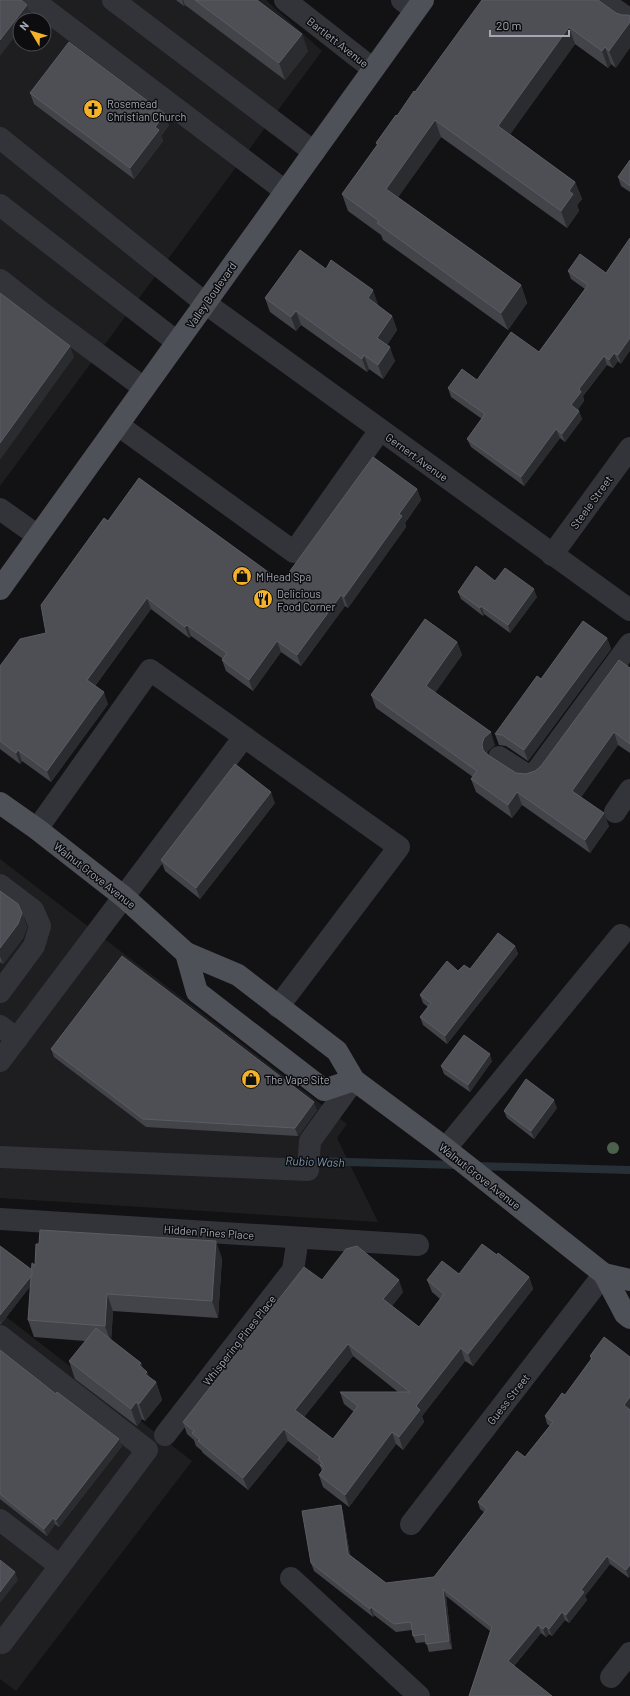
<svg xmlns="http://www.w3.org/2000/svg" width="630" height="1696" font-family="Barlow,sans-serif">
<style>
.built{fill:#1e1e21;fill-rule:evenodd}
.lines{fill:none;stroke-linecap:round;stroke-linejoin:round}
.stream{stroke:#283037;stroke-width:8}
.minor{stroke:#333439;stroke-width:22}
.major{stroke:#4f5158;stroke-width:22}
.tree{fill:#4b604d}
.wall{fill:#434449;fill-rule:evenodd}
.shaded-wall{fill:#2b2c2f}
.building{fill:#4e4f55;stroke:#5b5d64;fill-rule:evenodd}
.labels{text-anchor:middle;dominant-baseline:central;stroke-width:3;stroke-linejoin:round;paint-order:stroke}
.street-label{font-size:11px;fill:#a3a8b4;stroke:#0d0d0f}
.poi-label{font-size:11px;fill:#a3a8b4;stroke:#0d0d0f;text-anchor:start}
.water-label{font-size:12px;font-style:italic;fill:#7996b1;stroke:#0d0d0f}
</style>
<rect width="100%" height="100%" fill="#121214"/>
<!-- built -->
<g class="built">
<path d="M0,0H266L322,51L0,486ZM20,20H44V44H20Z"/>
<polygon points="0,859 347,1124 337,1138 378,1222 0,1198"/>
<polygon points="0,1312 192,1461 16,1691 0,1679"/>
</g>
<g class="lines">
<!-- stream -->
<g class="stream">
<polyline points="309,1161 459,1165"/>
<polyline points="475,1166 630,1170"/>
</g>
<!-- minor -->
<g class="minor">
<polyline points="33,0 285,191"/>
<polyline points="113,0 314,152"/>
<polyline points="285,0 373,69"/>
<polyline points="402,0 415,10"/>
<polyline points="602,0 630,20"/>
<polyline points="0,138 205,303 630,610"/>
<polyline points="0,205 177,342"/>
<polyline points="0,280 37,309 144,388"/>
<polyline points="118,425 294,552 380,430"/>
<polyline points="0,509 38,536"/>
<polyline points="552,555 630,448"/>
<polyline points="499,757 527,775 536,772 630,644"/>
<polyline points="615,812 630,790"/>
<polyline points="37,829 150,670 399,847 278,1007"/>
<polyline points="0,885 33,910 40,926 34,946 0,992"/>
<polyline points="0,1026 17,1039"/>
<polyline points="0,1061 244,737"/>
<polyline points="446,1148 621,935"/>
<polyline points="0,1157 308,1170 310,1141 354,1080"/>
<polyline points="0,1219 418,1245"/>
<polyline points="0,1336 147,1450 60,1566"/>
<polyline points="165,1435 293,1270 298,1238"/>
<polyline points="0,1520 60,1566 2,1643"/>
<polyline points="411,1524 604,1274"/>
<polyline points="291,1578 419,1696"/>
<polyline points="611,1677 630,1653"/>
</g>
<!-- major -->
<g class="major">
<polyline points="0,589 423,0"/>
<polyline points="0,803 37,829 124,897 186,953"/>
<polyline points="354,1080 324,1090 197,992 186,953 238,975 337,1051 354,1080 436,1141 604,1274 625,1314 630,1318"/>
<polyline points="604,1274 630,1280"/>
</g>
</g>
<!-- trees -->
<circle class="tree" cx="613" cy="1148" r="6"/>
<!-- wall -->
<g class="wall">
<polygon points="176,0 257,0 308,51 285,80 185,5 184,6"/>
<polygon points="598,0 616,68 611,64 608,68 575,44 510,134 575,182 582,199 577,205 579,211 567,228 441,137 398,197 521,285 527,303 508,330 383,240 381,235 348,211 342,194 377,145 376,143 415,92"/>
<polygon points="30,93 169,125 161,136 163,141 134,179 34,104"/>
<polygon points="630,160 630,192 621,186 618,177"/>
<polygon points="326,269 378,304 377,306 392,316 397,330 387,345 395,361 383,379 369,369 367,372 301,325 296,331 270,312 265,298"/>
<polygon points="568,271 606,273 621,364 618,361 613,368 607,365 583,396 584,401 578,409 582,419 565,442 560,438 524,486 471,447 467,439 482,419 451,397 448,388 477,380 539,352 585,289 571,279"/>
<polygon points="417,489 421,500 405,523 406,527 348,608 345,606 301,666 281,652 253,691 226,671 222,660 223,659 191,636 189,638 151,609 95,686 108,704 51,782 22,761 20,764 0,749 0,666 46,633 108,521 282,582"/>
<polygon points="495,581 537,597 510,633 484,614 483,616 461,599 458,592"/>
<polygon points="607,638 611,649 528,761 506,746 499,745 495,734 541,679"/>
<polygon points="457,642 462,655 435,692 495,745 488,751 487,754 516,773 526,774 535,771 541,766 630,668 630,753 618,745 581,797 609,826 590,853 522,805 512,818 476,792 471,779 473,777 376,708 371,695"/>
<polygon points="275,803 200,899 165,871 161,860"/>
<polygon points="0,891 22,913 27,927 23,938 3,964 0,962"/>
<polygon points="515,946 518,954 447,1044 423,1025 420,1017 428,1007 423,1003 420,995 458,971 470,969"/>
<polygon points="51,1049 317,1110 298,1136 146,1127 54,1057"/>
<polygon points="492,1061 470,1092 444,1074 441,1066"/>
<polygon points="557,1108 534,1139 507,1118 504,1111"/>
<polygon points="0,1246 32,1270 35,1265 222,1258 218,1318 113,1311 111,1340 141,1363 143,1369 147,1372 149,1377 156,1382 162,1400 145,1421 142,1419 137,1426 75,1379 69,1361 85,1341 34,1337 28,1320 31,1285 1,1324 0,1324"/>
<path d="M497,1255L529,1277L533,1289L473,1366L465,1361L422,1416L424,1422L403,1450L396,1444L349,1507L323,1487L319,1475L322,1471L320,1466L288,1441L248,1490L203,1453L201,1450L196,1446L194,1440L187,1434L183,1422L322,1280L403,1292L392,1306L419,1327L440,1299L432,1292L427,1280L459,1274ZM353,1356L398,1392H340L344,1404L354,1412L333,1439L304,1417Z"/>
<polygon points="0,1350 122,1446 59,1527 55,1524 47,1536 0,1499"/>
<polygon points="590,1356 630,1357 629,1578 610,1564 585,1596 587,1600 569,1623 565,1620 552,1636 549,1634 546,1637 541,1633 514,1666 469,1696 490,1631 446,1596 452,1649 429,1652 426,1642 416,1643 413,1636 412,1630 396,1632 374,1615 373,1617 314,1571 311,1563 341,1505 343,1513 350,1555 386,1583 434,1577 484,1512 480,1509 478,1502 525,1457 550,1426 547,1424 545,1416 565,1395 591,1360"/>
</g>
<!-- shaded-wall -->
<g class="shaded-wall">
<polygon points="182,0 183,0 185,5 184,6"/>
<polygon points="27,5 31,16 28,20 20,20 20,30 0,56 0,40"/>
<polygon points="630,22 630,48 616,68 609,51"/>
<polygon points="569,27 575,44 504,143 498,126"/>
<polygon points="302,34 308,51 285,80 279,63"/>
<polygon points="605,47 611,64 608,68 602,51"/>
<polygon points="165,114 169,125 161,136 163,141 134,179 130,168 155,127"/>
<polygon points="435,120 441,137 392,206 386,189"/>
<polygon points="575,182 582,199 577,205 579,211 567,228 561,211 569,191"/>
<polygon points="521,285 527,303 508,330 501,313"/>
<polygon points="373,290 378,304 373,312 368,298"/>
<polygon points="296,311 301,325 296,331 291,317"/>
<polygon points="392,316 397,330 382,352 377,338"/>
<polygon points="630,338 630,351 621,364 618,355"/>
<polygon points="70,346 74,357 0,460 0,443"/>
<polygon points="390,347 395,361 383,379 378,365"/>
<polygon points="614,353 618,361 613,368 609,360"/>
<polygon points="364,355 369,369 367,372 362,359"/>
<polygon points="604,356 607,365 583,396 584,401 575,414 571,405 579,389"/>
<polygon points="579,411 582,419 565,442 562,434"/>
<polygon points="556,429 560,438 524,486 521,477"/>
<polygon points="417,489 421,500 405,523 406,527 348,608 344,597 399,514"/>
<polygon points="534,589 537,597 510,633 508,625"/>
<polygon points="341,595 345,606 301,666 297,655"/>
<polygon points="147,598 151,609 91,691 87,680"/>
<polygon points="481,606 484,614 483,616 480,608"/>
<polygon points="187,625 191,636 189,638 185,627"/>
<polygon points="607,638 611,649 528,761 524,750"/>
<polygon points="277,641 281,652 253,691 249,680"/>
<polygon points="457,642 462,655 431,699 426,686"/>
<polygon points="104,692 108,704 51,782 47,771"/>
<polygon points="491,732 495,745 488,751 487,757 483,750 482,744 484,738"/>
<polygon points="614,732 618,745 577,803 572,791"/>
<polygon points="18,750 22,761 20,764 16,753"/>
<polygon points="271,792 275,803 200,899 196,888"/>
<polygon points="517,792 522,805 512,818 508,805"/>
<polygon points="604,813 609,826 590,853 585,840"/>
<polygon points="22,913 27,927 23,938 3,964 0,956 0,948"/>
<polygon points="515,946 518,954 447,1044 445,1036"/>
<polygon points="490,1054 492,1061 470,1092 468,1085"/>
<polygon points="554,1100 557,1108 534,1139 531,1131"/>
<polygon points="314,1102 317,1110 298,1136 295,1128"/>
<polygon points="216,1241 222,1258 218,1318 212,1301"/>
<polygon points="34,1272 36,1279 1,1324 0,1321 0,1315"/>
<polygon points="529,1277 533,1289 473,1366 468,1354"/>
<polygon points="399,1280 403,1292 388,1311 383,1299"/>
<polygon points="107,1294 113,1311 111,1343 105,1326"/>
<polygon points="348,1344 353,1356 300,1422 295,1410"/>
<polygon points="461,1348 465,1361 422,1416 424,1422 403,1450 399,1437 416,1406"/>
<polygon points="141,1363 147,1380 139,1365"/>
<polygon points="147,1372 153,1387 156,1382 162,1400 145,1421 139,1404 145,1374"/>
<polygon points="630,1397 630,1409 627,1413 624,1405"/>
<polygon points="136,1402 142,1419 137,1426 131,1409"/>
<polygon points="284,1429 288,1441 248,1490 243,1478"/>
<polygon points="392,1432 396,1444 349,1507 345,1495"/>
<polygon points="119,1439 122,1446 59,1527 56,1520"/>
<polygon points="341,1505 343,1513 351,1562 348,1554"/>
<polygon points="53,1518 55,1524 47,1536 44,1529"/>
<polygon points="607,1556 610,1564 585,1596 587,1600 569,1623 566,1615 581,1590"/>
<polygon points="630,1565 630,1576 629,1578 626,1570"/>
<polygon points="15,1572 18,1580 0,1603 0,1592"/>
<polygon points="443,1589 446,1596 452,1649 449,1641"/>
<polygon points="371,1607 374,1615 373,1617 370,1609"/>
<polygon points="562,1612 565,1620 552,1636 549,1629"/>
<polygon points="538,1625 541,1633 511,1669 508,1661"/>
<polygon points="546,1626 549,1634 546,1637 543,1629"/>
</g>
<!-- building -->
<g class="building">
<polygon points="0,0 21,0 27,5 0,40"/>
<polygon points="195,0 257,0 302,34 279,63"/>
<polygon points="482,0 598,0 616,13 622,15 628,15 630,16 630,22 609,51 605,47 602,51 569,27 498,126 575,182 569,191 573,194 561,211 435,120 386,189 521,285 501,313 377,223 379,221 342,194 378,144 376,143 396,115 397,116 414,91 415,92"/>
<polygon points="69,42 165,114 155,127 159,130 130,168 30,93"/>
<polygon points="630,160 630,186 618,177"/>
<polygon points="630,238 630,338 618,355 614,353 609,360 604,356 579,389 581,392 571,405 579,411 562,434 556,429 521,477 467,439 485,414 448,388 462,369 477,380 511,332 539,352 588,285 568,271 580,254 606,273"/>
<polygon points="300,250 326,269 331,260 373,290 368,298 392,316 377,338 390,347 378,365 364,355 362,359 296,311 291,317 265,298"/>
<polygon points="0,293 70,346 0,443"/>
<polygon points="373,457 417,489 399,514 402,516 344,597 341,595 297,655 277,641 249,680 222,660 227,653 187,625 185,627 147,598 87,680 104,692 47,771 18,750 16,753 0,741 0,666 20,639 46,633 41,605 104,518 108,521 139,478 282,582"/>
<polygon points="476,566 495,581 505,568 534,589 508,625 481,606 480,608 458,592"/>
<polygon points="425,619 457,642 426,686 491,732 484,738 482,744 483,750 488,755 516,773 526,774 535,771 541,766 619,660 630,668 630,744 614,732 572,791 604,813 585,840 517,792 508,805 471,779 477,771 371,695"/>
<polygon points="583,621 607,638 524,750 502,735 495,734 537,676 541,679"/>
<polygon points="235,764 271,792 196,888 161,860"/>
<polygon points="0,891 18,904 22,913 18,924 0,948"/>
<polygon points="498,933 515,946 445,1036 420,1017 431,1003 420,995 447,961 458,971 464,965 470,969"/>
<polygon points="122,956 314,1102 295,1128 143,1119 51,1049"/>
<polygon points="464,1035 490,1054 468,1085 441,1066"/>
<polygon points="526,1079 554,1100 531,1131 504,1111"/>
<polygon points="40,1230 216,1241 212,1301 107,1294 105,1326 28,1320 32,1263 35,1265 36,1244 39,1244"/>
<path d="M482,1244L497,1255L498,1253L529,1277L468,1354L461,1348L416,1406L420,1410L399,1437L392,1432L345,1495L319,1475L324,1468L320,1465L322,1463L318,1459L320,1457L284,1429L243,1478L198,1441L200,1440L192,1433L194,1431L183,1422L304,1267L322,1280L346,1249L357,1246L399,1280L383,1299L419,1327L444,1294L427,1280L442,1261L459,1274ZM348,1344L410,1392H340L358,1406L333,1439L295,1410Z"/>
<polygon points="0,1246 32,1270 32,1275 0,1315"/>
<polygon points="96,1328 141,1363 139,1365 147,1372 145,1374 156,1382 139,1404 136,1402 131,1409 69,1361"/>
<polygon points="604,1337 630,1357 630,1397 624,1405 630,1410 630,1565 626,1570 607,1556 581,1590 584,1592 566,1615 562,1612 549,1629 546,1626 543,1629 538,1625 508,1661 552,1696 469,1696 492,1627 443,1589 449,1641 426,1644 425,1634 413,1636 411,1622 394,1624 371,1607 370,1609 311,1563 302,1511 341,1505 348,1554 386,1583 434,1577 487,1509 478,1502 517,1451 525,1457 553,1422 545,1416 562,1393 565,1395 592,1358 590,1356"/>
<polygon points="0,1350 56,1394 57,1392 119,1439 56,1520 53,1518 44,1529 0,1494"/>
<polygon points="0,1560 15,1572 0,1592"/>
</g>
<!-- icons -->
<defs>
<symbol id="church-disc" viewBox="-11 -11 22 22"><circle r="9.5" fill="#f4b22a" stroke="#0d0d0f"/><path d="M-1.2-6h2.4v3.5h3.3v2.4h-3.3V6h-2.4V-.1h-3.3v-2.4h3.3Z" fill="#111"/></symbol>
<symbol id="shop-disc" viewBox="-11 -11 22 22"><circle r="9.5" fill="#f4b22a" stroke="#0d0d0f"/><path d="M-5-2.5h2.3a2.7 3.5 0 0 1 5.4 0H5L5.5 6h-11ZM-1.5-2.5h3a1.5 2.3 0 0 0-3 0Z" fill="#111"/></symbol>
<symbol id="restaurant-disc" viewBox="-11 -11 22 22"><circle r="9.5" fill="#f4b22a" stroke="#0d0d0f"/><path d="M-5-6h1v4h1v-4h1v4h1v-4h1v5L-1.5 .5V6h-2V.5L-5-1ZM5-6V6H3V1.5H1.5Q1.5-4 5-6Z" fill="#111"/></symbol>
</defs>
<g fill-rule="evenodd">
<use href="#church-disc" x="82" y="98" width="22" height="22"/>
<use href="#shop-disc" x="231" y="565" width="22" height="22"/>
<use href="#restaurant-disc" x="252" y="588" width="22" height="22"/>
<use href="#shop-disc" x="240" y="1068" width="22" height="22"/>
</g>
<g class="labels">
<!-- street labels -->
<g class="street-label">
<text transform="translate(338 42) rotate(38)">Bartlett Avenue</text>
<text transform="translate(211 295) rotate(-55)">Valley Boulevard</text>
<text transform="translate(417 457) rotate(36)">Gernert Avenue</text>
<text transform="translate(591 502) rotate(-54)">Steele Street</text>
<text transform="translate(95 875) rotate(38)">Walnut Grove Avenue</text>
<text transform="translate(480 1176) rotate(38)">Walnut Grove Avenue</text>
<text transform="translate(209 1232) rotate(4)">Hidden Pines Place</text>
<text transform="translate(239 1340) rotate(-52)">Whispering Pines Place</text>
<text transform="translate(508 1399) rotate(-52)">Guess Street</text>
</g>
<!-- poi labels -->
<g class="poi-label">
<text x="107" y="103">Rosemead<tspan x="107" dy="13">Christian Church</tspan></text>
<text x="256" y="576">M Head Spa</text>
<text x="277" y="593">Delicious<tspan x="277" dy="13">Food Corner</tspan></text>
<text x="265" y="1079">The Vape Site</text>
</g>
<!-- water labels -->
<g class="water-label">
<text transform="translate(315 1161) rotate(2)">Rubio Wash</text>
</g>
</g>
<!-- north arrow -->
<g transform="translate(32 32) rotate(308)"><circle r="19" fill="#0d0d0f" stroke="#494b51"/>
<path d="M0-3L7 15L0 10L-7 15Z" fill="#f4b22a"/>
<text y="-6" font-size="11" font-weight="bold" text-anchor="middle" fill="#a3a8b4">N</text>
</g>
<!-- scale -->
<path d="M490 30v6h79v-6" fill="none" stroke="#a3a8b4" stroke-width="2"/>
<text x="496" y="30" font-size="12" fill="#a3a8b4" stroke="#0d0d0f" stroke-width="3" paint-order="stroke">20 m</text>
</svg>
